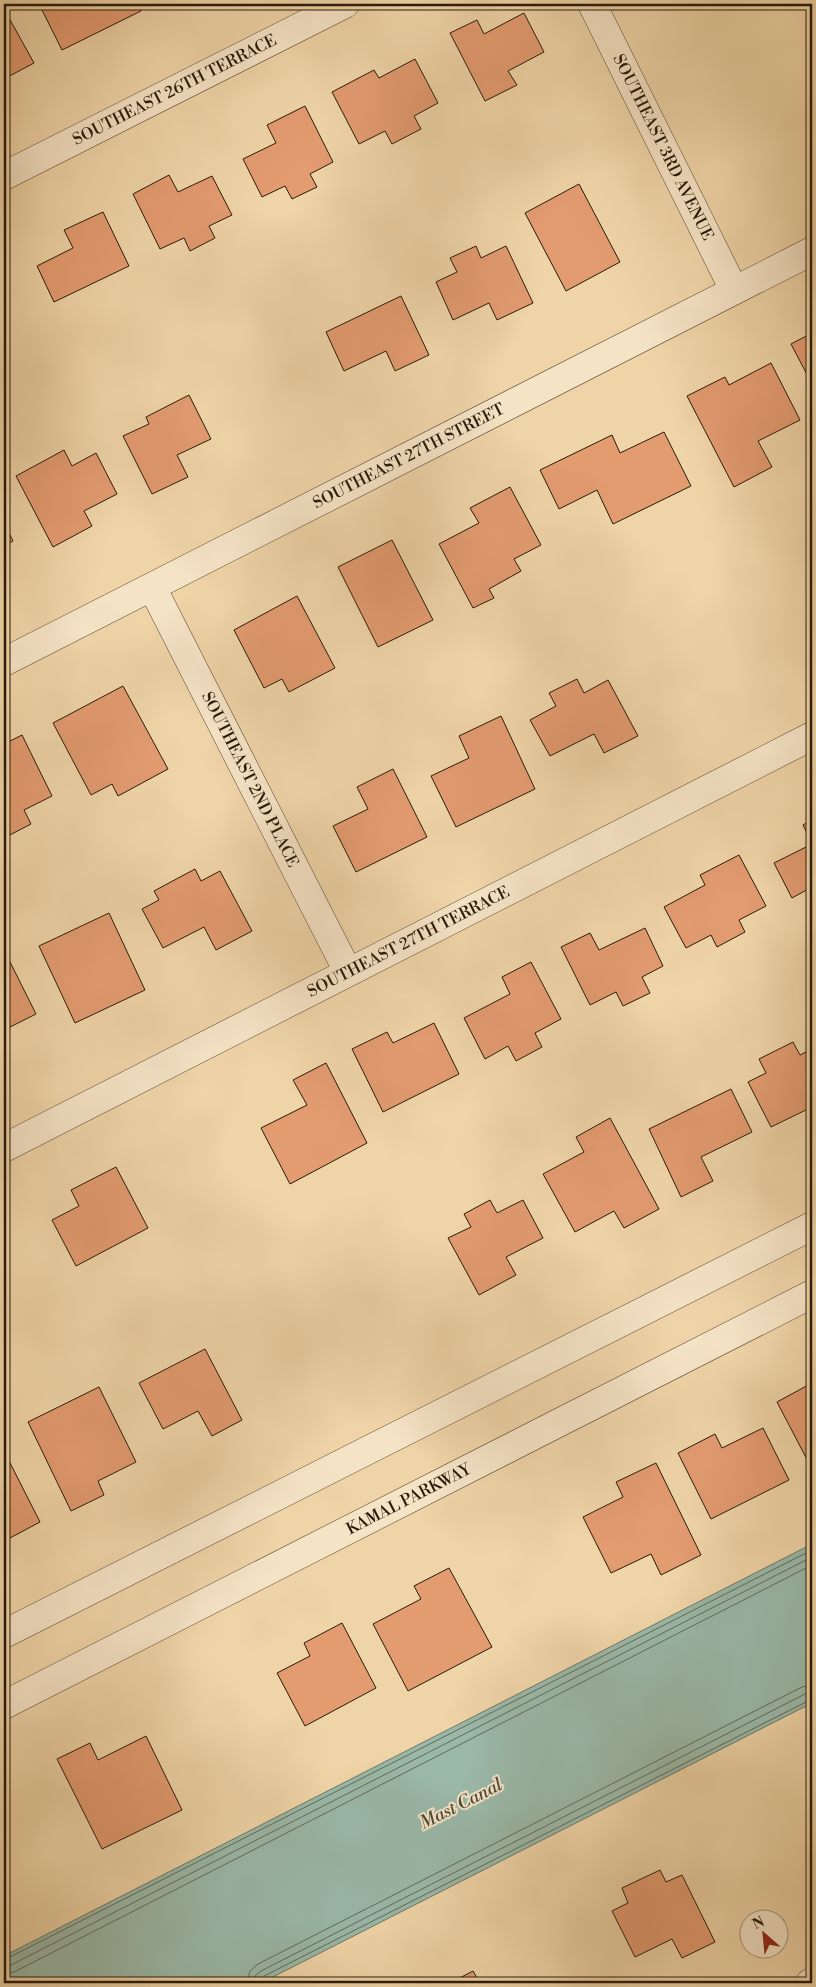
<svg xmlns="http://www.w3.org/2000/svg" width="816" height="1987" font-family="'Libre Bodoni',serif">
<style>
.water{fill:#9ab8a8;stroke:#6c7969}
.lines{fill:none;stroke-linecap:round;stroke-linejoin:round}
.shore{stroke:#616a59;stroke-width:1}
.building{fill:#e39b70;stroke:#281b0a}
.minor-casing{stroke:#5a4931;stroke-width:29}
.tertiary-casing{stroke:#5a4931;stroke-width:29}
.minor{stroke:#f5e3c6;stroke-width:28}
.tertiary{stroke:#f5e3c6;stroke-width:28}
.labels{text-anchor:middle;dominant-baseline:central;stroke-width:4;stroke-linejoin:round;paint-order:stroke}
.street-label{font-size:16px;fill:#281b0a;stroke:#f5e3c6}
.water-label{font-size:18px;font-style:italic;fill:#4a4a39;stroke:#f5e3c6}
</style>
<rect width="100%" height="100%" fill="#efd4a7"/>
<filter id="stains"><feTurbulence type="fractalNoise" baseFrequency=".004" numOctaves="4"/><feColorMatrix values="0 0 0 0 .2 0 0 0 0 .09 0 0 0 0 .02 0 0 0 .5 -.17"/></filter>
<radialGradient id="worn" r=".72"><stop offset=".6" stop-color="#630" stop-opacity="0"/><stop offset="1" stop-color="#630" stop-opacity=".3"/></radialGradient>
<!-- water -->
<polygon class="water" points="812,1544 812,1703 261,1983 4,1983 4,1956"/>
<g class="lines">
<!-- shore -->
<g class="shore">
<polyline points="4,1960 812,1550"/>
<polyline points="4,1966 11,1965 812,1557"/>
<polyline points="4,1974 14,1972 812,1565"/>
<polyline points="247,1983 250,1971 258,1964 802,1687 812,1685"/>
<polyline points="254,1983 255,1976 261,1971 805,1694 812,1693"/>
<polyline points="261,1983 264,1976 812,1699"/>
</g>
</g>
<!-- building -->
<g class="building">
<polygon points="39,4 138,4 141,11 62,50"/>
<polygon points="4,9 34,63 4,79"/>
<polygon points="524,13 544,52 508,71 517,85 485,101 450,33 477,20 484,34"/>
<polygon points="415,59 438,103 414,116 421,129 392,144 385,131 359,144 332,92 374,70 379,78"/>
<polygon points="305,106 333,162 310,174 317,187 292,199 285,186 262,197 243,159 276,143 267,125"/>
<polygon points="169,175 178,192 212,176 232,215 209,226 215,238 190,251 184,238 160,249 133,194"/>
<polygon points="579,184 620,262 566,291 525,213"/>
<polygon points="103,212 129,266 54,302 37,266 73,248 64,230"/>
<polygon points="476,246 481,258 506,246 533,303 497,320 489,303 453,320 436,282 457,272 450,258"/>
<polygon points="401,296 429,355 395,371 386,351 344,371 326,332"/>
<polygon points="812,333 812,384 791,344"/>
<polygon points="771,363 800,420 758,441 772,467 734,487 687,396 725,377 729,385"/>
<polygon points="189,395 211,439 177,455 188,477 152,494 123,436 149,424 146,417"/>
<polygon points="664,432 691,486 613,524 597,490 559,509 540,470 612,435 620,453"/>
<polygon points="64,450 72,466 96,453 117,494 84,511 92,526 53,547 16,476"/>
<polygon points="510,487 541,545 514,559 521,571 489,589 494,598 473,608 439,544 479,523 470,508"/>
<polygon points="4,523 13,541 4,546"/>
<polygon points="392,540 433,620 378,647 338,567"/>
<polygon points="297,596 335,668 289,692 282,679 264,688 234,630"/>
<polygon points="577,679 584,693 608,680 638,736 604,753 594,734 550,756 530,720 556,706 549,693"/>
<polygon points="123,686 168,769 118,796 112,784 91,795 53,723"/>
<polygon points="501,716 535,789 456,827 431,776 469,758 459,736"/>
<polygon points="22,735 52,796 24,810 31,824 4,838 4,744"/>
<polygon points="393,769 427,837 356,872 333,826 368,809 357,787"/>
<polygon points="812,820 812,843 803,825"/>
<polygon points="812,844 812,887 792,898 774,863"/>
<polygon points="739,855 766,906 739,920 745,932 717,947 711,935 686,948 664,907 705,885 700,875"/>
<polygon points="195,869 201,881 220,871 252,931 216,950 204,927 163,948 142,909 159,900 154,891"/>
<polygon points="109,913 145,990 75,1023 39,946"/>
<polygon points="645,928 663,966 642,977 650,993 623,1006 616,992 590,1005 561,947 590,933 599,950"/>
<polygon points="8,958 36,1014 4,1030 4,960"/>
<polygon points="531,962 561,1019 535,1033 542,1047 516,1061 508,1046 485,1059 464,1018 510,994 502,977"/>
<polygon points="434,1023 459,1074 383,1112 352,1049 387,1032 393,1043"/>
<polygon points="793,1042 800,1055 812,1049 812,1107 771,1127 748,1082 766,1073 759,1059"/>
<polygon points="326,1063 367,1143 290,1184 261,1128 307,1105 293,1080"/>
<polygon points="731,1089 752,1132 701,1157 713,1181 681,1197 649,1129"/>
<polygon points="610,1118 659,1209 624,1228 614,1211 575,1232 543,1174 584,1152 576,1137"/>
<polygon points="116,1167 148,1228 76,1266 52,1220 79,1206 71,1190"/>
<polygon points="490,1200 497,1213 523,1200 543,1238 506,1257 516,1275 479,1295 448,1238 471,1227 464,1214"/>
<polygon points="205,1349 242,1420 212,1436 198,1411 163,1429 139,1383"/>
<polygon points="812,1383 812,1469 777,1402"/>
<polygon points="99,1387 136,1462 98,1481 104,1495 71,1511 28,1422"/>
<polygon points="763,1428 789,1480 711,1519 678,1453 715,1434 722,1448"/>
<polygon points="9,1461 40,1522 10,1538 4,1526 4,1464"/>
<polygon points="656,1463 701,1555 661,1575 651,1554 611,1573 583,1517 623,1497 616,1482"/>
<polygon points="449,1568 492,1647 408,1691 373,1624 421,1599 414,1586"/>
<polygon points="342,1623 376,1688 305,1726 277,1673 310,1656 304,1643"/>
<polygon points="146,1736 182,1810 102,1849 57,1759 90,1743 98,1760"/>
<polygon points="660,1870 666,1882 682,1875 715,1942 682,1958 672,1939 635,1957 612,1911 628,1903 622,1888"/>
<polygon points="473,1971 480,1983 450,1983"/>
</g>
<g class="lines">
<defs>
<g id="minor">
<path id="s1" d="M592,4L734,290"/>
<path id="s2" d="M4,176L345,4"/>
<path id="s3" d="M152,587L348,972"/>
<path id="s4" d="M4,662L812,251"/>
<path id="s5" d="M4,1148L812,736"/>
<polyline points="810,1983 812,1982"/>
</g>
<g id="tertiary">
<polyline points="4,1634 812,1226"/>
<path id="s6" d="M4,1705L812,1294"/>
</g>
</defs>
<!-- minor casing -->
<use href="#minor" class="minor-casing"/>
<!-- tertiary casing -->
<use href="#tertiary" class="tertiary-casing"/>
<!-- minor -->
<use href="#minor" class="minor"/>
<!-- tertiary -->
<use href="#tertiary" class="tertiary"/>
</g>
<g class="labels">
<!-- street labels -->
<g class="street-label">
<text stroke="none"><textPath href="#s2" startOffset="191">SOUTHEAST 26TH TERRACE</textPath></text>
<text stroke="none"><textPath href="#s1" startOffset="160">SOUTHEAST 3RD AVENUE</textPath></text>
<text stroke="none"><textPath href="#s4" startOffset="454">SOUTHEAST 27TH STREET</textPath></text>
<text stroke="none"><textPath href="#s3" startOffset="216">SOUTHEAST 2ND PLACE</textPath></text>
<text stroke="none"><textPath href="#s5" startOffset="454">SOUTHEAST 27TH TERRACE</textPath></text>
<text stroke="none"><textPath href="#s6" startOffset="454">KAMAL PARKWAY</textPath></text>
</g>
<!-- water labels -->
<g class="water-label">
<text transform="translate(461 1804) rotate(-27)">Mast Canal</text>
</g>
</g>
<!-- margin -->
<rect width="816" height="1987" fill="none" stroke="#efd4a7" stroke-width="20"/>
<rect x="5" y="5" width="806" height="1977" fill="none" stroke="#281b0a" stroke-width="2.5"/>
<rect x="10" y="10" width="796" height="1967" fill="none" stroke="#281b0a"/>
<!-- north arrow -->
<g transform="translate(764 1934) rotate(333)"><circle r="24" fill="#f5e3c6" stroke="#a3937b"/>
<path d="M0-4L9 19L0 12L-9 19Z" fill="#8f2418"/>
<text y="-8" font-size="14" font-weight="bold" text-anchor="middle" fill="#281b0a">N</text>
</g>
<rect width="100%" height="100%" filter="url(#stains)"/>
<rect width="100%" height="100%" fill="url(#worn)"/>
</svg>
